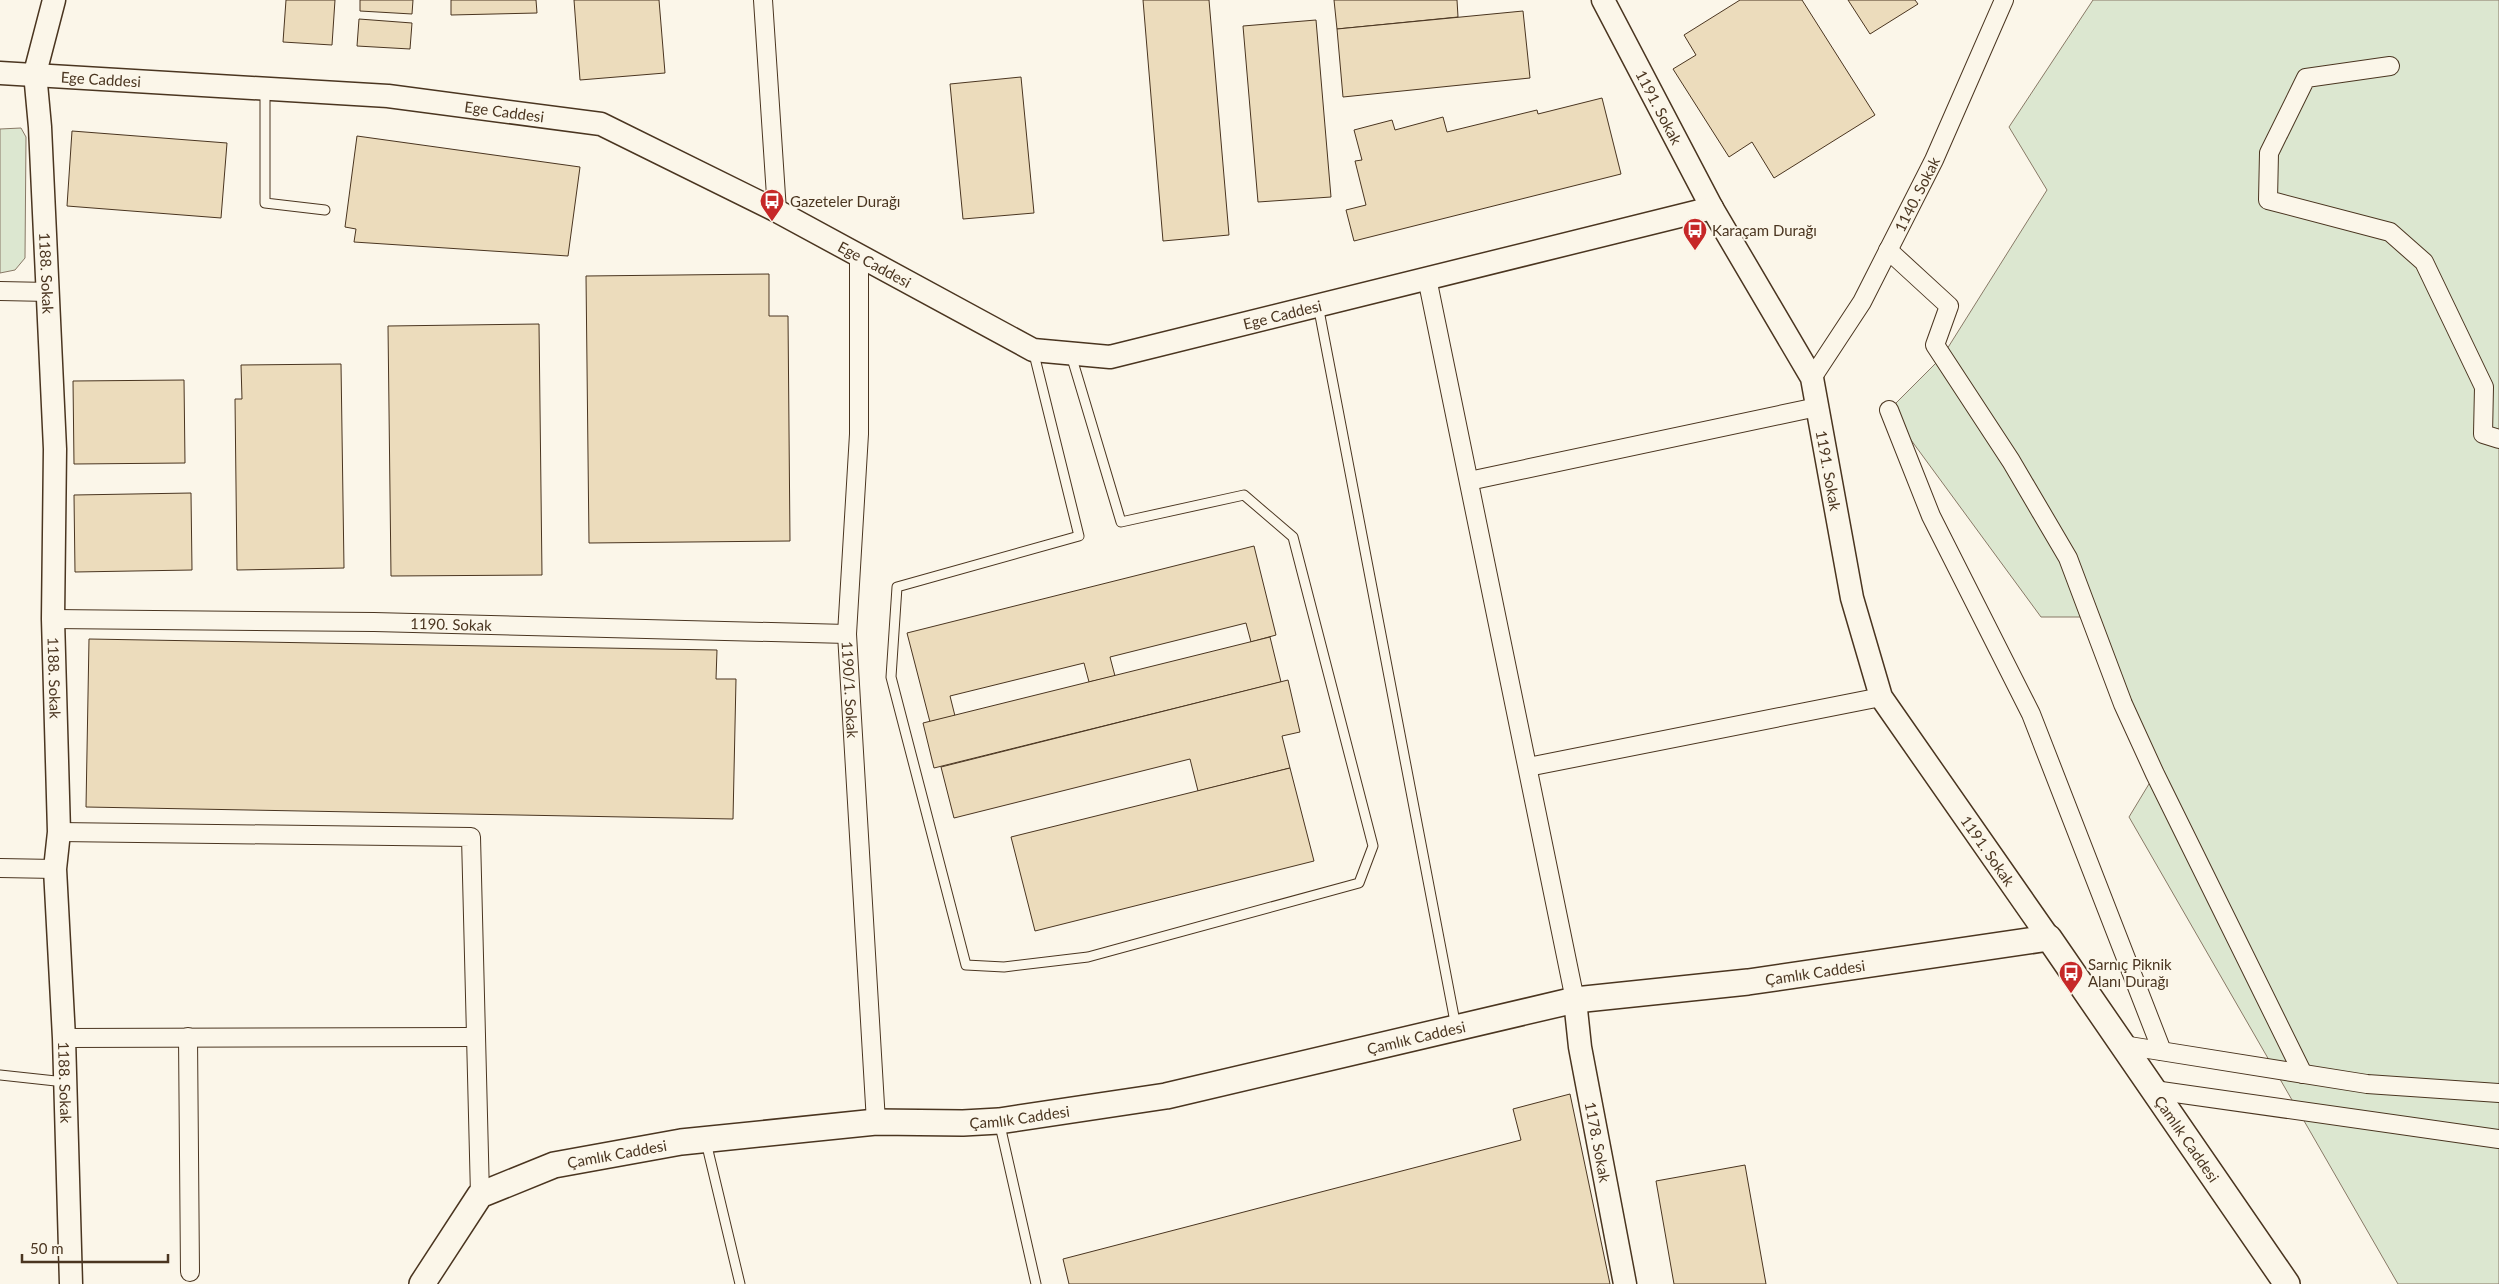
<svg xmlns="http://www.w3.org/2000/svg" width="2499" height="1284" font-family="Lato,sans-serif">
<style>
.green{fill:#dce7d0;stroke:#887966}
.building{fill:#ecdcbc;stroke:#4a3520}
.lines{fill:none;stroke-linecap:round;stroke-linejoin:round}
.service-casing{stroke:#4a3520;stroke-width:11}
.minor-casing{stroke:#4a3520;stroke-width:20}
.tertiary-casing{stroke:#4a3520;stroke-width:25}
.secondary-casing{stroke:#4a3520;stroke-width:28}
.service{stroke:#fbf6e9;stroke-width:9}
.minor{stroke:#fbf6e9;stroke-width:18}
.tertiary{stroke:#fbf6e9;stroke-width:22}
.secondary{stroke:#fbf6e9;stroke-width:25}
.labels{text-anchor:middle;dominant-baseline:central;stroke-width:4;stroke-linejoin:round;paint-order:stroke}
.street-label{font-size:15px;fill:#4a3520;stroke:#fbf6e9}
.poi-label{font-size:15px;fill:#4a3520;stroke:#fbf6e9;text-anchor:start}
</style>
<rect width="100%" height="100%" fill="#fbf6e9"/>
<!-- green -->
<g class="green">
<polygon points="2093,0 2499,0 2499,1284 2398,1284 2129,817 2155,774 2091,617 2041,617 1889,410 1942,357 2047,190 2009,127"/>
<polygon points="21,128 26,137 25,258 15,270 0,273 0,129"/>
</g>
<!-- building -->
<g class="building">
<polygon points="286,0 335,0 332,45 283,42"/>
<polygon points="360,0 413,0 412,14 360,11"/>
<polygon points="451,0 536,0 537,13 451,15"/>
<polygon points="574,0 659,0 665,73 580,80"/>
<polygon points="1143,0 1209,0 1229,235 1163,241"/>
<polygon points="1334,0 1457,0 1458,17 1337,29"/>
<polygon points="1740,0 1802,0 1875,115 1774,178 1752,142 1729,157 1673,69 1696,55 1684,35"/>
<polygon points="1848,0 1915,0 1918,4 1870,34"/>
<polygon points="1523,11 1530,78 1343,97 1337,29"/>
<polygon points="359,19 412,23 410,49 357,46"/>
<polygon points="1316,20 1331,197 1258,202 1243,26"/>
<polygon points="1021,77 1034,213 963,219 950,84"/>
<polygon points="1602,98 1621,174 1354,241 1346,210 1366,205 1355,161 1362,160 1354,130 1392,120 1395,130 1443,117 1447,132 1537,110 1538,114"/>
<polygon points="72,131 227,143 221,218 67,206"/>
<polygon points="357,136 580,167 568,256 354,242 356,229 345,227"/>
<polygon points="769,274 769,316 788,316 790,541 589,543 586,276"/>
<polygon points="539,324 542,575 391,576 388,326"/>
<polygon points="341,364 344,568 237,570 235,399 242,399 241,365"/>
<polygon points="184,380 185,463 74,464 73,381"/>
<polygon points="191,493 192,570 75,572 74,495"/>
<polygon points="1254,546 1276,635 1251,642 1246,623 1110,657 1115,676 1089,682 1084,663 950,696 955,716 930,722 907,633"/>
<polygon points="1270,637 1281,682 934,768 923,723"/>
<polygon points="89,639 717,650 716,679 736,679 733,819 86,807"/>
<polygon points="1288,680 1300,732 1282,736 1290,768 1198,791 1190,759 954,818 941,767"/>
<polygon points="1290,768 1314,861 1035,931 1011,837"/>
<polygon points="1570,1094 1610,1284 1069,1284 1063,1259 1521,1140 1513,1109"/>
<polygon points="1745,1165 1766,1284 1674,1284 1656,1181"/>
</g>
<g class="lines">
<defs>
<g id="service">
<polyline points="265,88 265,203 325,210"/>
<polyline points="1318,305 1456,1027"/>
<polyline points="1033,350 1079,536 897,587 891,677 966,965 1004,967 1088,957 1359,883 1373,846 1293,537 1244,495 1121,522 1071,355"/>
<polyline points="0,1075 65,1082"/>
<polyline points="999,1121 1036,1284"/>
<polyline points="706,1142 740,1284"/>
</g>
<g id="minor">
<polyline points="763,0 777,211"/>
<polyline points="2390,66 2306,78 2269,153 2268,200 2390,232 2424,262 2484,387 2483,434 2499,439"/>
<polyline points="1888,250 1949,306 1935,345 2011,461 2068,558 2123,704 2155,774 2303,1074"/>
<path id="s1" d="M859,256V434L847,634L876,1122"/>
<polyline points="1427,278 1575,1000"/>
<polyline points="0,291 49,292"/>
<path id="s2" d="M1812,378L1862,302L1934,160L2004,0"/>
<polyline points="1889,410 1931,516 2031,714 2162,1051"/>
<polyline points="1469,481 1817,407"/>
<path id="s3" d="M53,619L374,622L847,634"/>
<polyline points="1528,767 1881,697"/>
<polyline points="59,832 471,837 480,1195"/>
<polyline points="0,868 55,869"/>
<polyline points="188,1037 190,1272"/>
<polyline points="64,1038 476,1037"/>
<polyline points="2123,1045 2367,1084 2499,1093"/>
<polyline points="2154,1090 2499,1139"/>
</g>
<g id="tertiary">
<path id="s4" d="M54,0L35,73L40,127L55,449L53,619L59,832L55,869L64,1038L71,1284"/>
<path id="s5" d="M1603,0L1712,208L1812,378L1852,598L1881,697L2049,938"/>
<path id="s6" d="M0,73L388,96L601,124L777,211L1033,350L1110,357L1712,208"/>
<path id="s7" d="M1575,1000L1580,1047L1625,1284"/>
</g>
<g id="secondary">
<path id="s8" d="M422,1284L480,1195L554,1165L681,1142L876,1122L963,1123L999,1121L1166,1096L1575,1000L1748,982L2049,938L2287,1284"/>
</g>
</defs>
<!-- service casing -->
<use href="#service" class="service-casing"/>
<!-- minor casing -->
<use href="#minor" class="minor-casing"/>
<!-- tertiary casing -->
<use href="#tertiary" class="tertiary-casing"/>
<!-- secondary casing -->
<use href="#secondary" class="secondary-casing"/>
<!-- service -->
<use href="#service" class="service"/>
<!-- minor -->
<use href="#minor" class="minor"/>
<!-- tertiary -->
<use href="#tertiary" class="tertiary"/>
<!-- secondary -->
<use href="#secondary" class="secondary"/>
</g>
<!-- icons -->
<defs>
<symbol id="bus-pin" viewBox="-11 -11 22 30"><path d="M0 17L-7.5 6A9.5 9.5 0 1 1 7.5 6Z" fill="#c62828" stroke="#fbf6e9"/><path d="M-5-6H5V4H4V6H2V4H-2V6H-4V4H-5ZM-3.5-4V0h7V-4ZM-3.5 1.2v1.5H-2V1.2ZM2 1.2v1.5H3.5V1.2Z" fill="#fff"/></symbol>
</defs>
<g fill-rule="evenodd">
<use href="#bus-pin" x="758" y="187" width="28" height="38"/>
<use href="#bus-pin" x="1681" y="216" width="28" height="38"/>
<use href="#bus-pin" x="2057" y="959" width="28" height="38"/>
</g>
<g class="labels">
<!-- street labels -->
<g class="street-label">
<text stroke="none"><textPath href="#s6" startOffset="101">Ege Caddesi</textPath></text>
<text stroke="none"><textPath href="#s5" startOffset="121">1191. Sokak</textPath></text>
<text stroke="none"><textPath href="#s6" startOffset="506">Ege Caddesi</textPath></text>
<text stroke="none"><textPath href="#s2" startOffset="212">1140. Sokak</textPath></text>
<text stroke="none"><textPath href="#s6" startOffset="911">Ege Caddesi</textPath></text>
<text stroke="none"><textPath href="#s4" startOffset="276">1188. Sokak</textPath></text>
<text stroke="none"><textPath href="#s6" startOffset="1346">Ege Caddesi</textPath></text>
<text stroke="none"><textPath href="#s5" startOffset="526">1191. Sokak</textPath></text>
<text stroke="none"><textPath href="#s3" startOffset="398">1190. Sokak</textPath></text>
<text stroke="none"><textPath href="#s4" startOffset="681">1188. Sokak</textPath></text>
<text stroke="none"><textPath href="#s1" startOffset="434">1190/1. Sokak</textPath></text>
<text stroke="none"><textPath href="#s5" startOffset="946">1191. Sokak</textPath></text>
<text stroke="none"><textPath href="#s8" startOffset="1465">Çamlık Caddesi</textPath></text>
<text stroke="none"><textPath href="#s8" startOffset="1060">Çamlık Caddesi</textPath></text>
<text stroke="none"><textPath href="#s4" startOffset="1086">1188. Sokak</textPath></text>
<text stroke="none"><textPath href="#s8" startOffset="655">Çamlık Caddesi</textPath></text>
<text stroke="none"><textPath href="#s8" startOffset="1945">Çamlık Caddesi</textPath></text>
<text stroke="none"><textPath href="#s7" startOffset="144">1178. Sokak</textPath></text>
<text stroke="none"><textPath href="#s8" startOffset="250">Çamlık Caddesi</textPath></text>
</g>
<!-- poi labels -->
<g class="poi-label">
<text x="790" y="201">Gazeteler Durağı</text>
<text x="1712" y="230">Karaçam Durağı</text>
<text x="2088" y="964">Sarnıç Piknik<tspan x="2088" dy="17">Alanı Durağı</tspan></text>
</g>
</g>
<!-- scale -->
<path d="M22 1254v8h146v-8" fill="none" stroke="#4a3520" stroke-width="2.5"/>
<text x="30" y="1254" font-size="15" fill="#4a3520" stroke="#fbf6e9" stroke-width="4" paint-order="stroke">50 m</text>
</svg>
